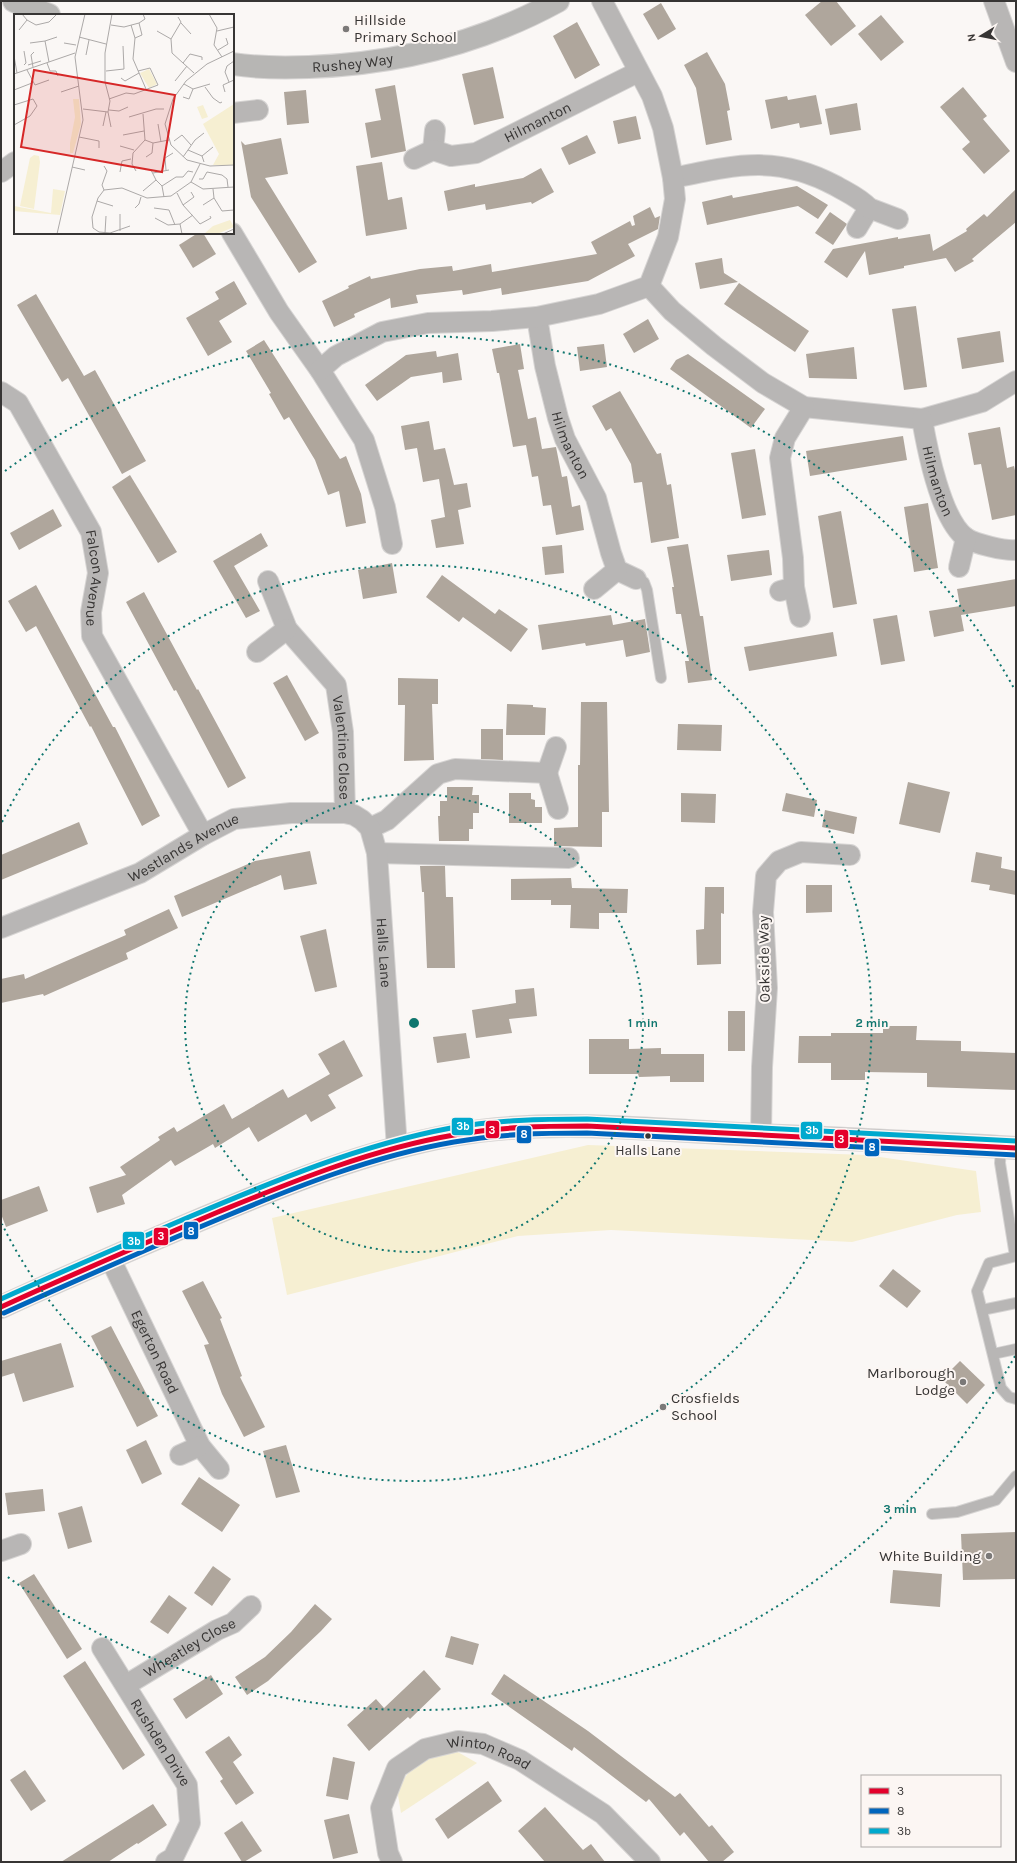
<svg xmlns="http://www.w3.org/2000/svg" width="1017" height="1863" font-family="Karla,sans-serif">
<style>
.green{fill:#f6efd2}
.building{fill:#afa69c}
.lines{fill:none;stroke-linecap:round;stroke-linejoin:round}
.lane-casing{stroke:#d6d4d3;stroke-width:12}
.street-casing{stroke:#d6d4d3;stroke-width:22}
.secondary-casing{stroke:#d6d4d3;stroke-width:24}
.primary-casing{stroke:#d6d4d3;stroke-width:24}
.lane{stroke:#b8b6b5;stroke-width:10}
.street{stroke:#b8b6b5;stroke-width:20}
.secondary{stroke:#b7b6b4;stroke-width:22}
.primary{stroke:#bab9b9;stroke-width:22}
.bus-1-casing{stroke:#fcf6f3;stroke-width:8}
.bus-2-casing{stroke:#fcf6f3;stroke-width:8}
.bus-3-casing{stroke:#fcf6f3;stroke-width:8}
.bus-1{stroke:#e4002b;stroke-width:5}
.bus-2{stroke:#0065bd;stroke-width:5}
.bus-3{stroke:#00a9ce;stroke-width:5}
.ring{fill:none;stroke:#0f766e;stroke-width:2;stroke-dasharray:2 4}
.poi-dot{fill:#7b7978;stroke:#fcf6f3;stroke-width:1.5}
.bus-dot{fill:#373534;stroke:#fcf6f3;stroke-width:1.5}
.labels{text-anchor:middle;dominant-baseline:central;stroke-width:4;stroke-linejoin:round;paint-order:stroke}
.bus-label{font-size:14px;fill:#373534;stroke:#fcf6f3}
.poi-label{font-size:15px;fill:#373534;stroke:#fcf6f3;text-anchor:start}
.street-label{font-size:15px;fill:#373534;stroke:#fcf6f3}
.inset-road{fill:none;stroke:#aca9a8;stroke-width:1}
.view{fill:#d62828;fill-opacity:0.15;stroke:#d62828;stroke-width:2}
.inset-edge{fill:none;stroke:#373534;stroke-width:2}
.centre{fill:#0f766e;stroke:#fcf6f3;stroke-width:2}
.ring-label{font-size:12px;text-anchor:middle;font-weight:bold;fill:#0f766e;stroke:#fcf6f3;stroke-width:4;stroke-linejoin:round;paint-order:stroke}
.line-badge{stroke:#fcf6f3;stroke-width:1.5}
.badge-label{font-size:11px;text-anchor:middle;font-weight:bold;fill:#fff}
</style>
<rect width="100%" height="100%" fill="#faf7f5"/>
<!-- green -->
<g class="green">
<polygon points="588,1145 866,1155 976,1171 981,1212 957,1215 852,1242 611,1230 518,1236 287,1295 272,1218"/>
<polygon points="456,1751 477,1763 401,1813 397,1789 415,1763"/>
</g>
<!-- building -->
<g class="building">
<polygon points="822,1 836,1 856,26 831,46 805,15"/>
<polygon points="661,3 676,29 658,40 643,14"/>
<polygon points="881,15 904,42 881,61 858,34"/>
<polygon points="577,22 600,65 575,79 553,36"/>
<polygon points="707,52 725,84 730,110 727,111 732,140 706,145 696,88 684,65"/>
<polygon points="493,67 504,118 474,125 462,74"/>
<polygon points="395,85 406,151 371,158 365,123 381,120 375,89"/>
<polygon points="963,87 987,116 983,119 1010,151 984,174 962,149 970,142 940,107"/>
<polygon points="306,90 309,123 287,125 284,92"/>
<polygon points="816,95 822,124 800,128 799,123 771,129 765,100 787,96 788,100"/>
<polygon points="857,103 861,130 830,135 825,109"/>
<polygon points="636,116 641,139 618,144 613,121"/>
<polygon points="587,135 596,153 569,165 561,148"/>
<polygon points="281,138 288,174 265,178 317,262 299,273 251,197 241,141 245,145"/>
<polygon points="382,162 388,200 402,197 407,229 366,236 356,166"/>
<polygon points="541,168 554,192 532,204 531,202 486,210 485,204 448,211 444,191 475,184 475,187 523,178"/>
<polygon points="797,186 828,205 818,219 798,206 707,225 702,202 732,195 733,198"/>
<polygon points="1016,189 1016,222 972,259 974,261 955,272 946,258 904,266 904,268 869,275 865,251 847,278 824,262 833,249 898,237 898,239 930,234 933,251 967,231 966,229 984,214 987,217"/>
<polygon points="650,207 655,218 660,216 658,229 628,244 635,256 588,281 502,295 501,288 463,295 462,290 416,295 418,303 391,308 390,298 354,314 355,317 334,327 322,301 349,288 348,286 370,276 371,279 420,269 452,266 453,271 491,264 492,272 597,254 591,242 630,221 632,226 635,225 633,216"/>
<polygon points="830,212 847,224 833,245 815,233"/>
<polygon points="198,233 203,233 216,254 193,268 179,245"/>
<polygon points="722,258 724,273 738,282 700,289 695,263"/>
<polygon points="234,281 247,304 219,321 232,342 208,356 186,318 219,299 215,292"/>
<polygon points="739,283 809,331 795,352 724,304"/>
<polygon points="36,294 84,376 95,370 146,461 122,474 68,378 62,382 17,305"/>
<polygon points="916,306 927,387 904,390 892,309"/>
<polygon points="648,319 659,339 634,353 623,334"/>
<polygon points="1000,331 1004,362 962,369 957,338"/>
<polygon points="264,340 340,459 346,456 361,494 366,523 346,527 339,491 328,495 315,460 289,417 284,420 269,394 271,393 246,351"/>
<polygon points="520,344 524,369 518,370 528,419 536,417 542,449 556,447 562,477 567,476 572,507 580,505 584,530 556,535 551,505 543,506 538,476 532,477 526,445 513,447 499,373 497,373 492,349"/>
<polygon points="604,344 607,367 580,371 577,347"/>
<polygon points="854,347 857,379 809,378 806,354"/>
<polygon points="436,351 437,357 458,353 462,380 443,383 442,372 411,377 377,401 365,385 406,355"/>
<polygon points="688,354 765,409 751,428 670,369 676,360"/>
<polygon points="620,391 657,454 661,453 667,485 671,484 679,538 651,543 642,482 634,483 631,464 611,428 606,431 592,406"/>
<polygon points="429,421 434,450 445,448 454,485 467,483 471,507 458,510 464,544 436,548 431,520 445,517 439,479 423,482 417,448 405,450 401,426"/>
<polygon points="1000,427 1007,468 1014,466 1016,475 1016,515 992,520 981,464 974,465 968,433"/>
<polygon points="903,436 907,460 810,476 806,451"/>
<polygon points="755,449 766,515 742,519 731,453"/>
<polygon points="130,475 177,552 158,563 112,487"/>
<polygon points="928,503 938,568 914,572 904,507"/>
<polygon points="53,509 62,526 19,550 10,533"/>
<polygon points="841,511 857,604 833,608 818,516"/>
<polygon points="261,533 268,546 234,566 260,611 246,618 213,561"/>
<polygon points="688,544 700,616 703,616 712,680 688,683 685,661 689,661 681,614 676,614 672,587 674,587 667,547"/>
<polygon points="562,545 564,573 545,575 542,547"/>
<polygon points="769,550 772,575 731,581 727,555"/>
<polygon points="392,563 397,593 363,599 358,570"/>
<polygon points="442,575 495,614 499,609 528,629 511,652 463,617 459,622 426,597"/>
<polygon points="1016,579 1016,606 961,615 964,631 934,637 929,611 960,606 957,589"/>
<polygon points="36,585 113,727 115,727 160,816 142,826 91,726 90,727 36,626 26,632 8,601"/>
<polygon points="144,592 197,690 198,689 246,778 228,788 176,690 174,691 126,602"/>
<polygon points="611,615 613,625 645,619 650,652 626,657 623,640 586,646 585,643 542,650 538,625"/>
<polygon points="897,615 905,661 881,665 873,619"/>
<polygon points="833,632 837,656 749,671 744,647"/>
<polygon points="287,675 319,733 305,741 273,683"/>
<polygon points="398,678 438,679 438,704 432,704 434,760 404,761 405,705 398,705"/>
<polygon points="581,702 607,702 609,812 602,812 602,847 554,846 554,828 578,827 578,765 580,765"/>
<polygon points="507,704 533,705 533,707 546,708 545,735 506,735"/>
<polygon points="678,724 722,725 721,751 677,750"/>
<polygon points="481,729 503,729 503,760 481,759"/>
<polygon points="908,782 950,792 940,833 899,824"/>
<polygon points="447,787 473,787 472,795 479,795 479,813 473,813 473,829 469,829 469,841 439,841 438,816 440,816 440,801 447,801"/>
<polygon points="509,793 531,793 531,799 535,800 535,807 542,807 542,823 509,823"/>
<polygon points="681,793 716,794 715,823 681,822"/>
<polygon points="786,793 817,800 814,817 782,811"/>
<polygon points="825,810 857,817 854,834 822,827"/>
<polygon points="79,822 88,844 1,880 1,855"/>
<polygon points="310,851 317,884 284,890 281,875 182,917 174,896 255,861"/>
<polygon points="976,852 1002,857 1001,868 1016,871 1016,895 989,890 990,885 971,882"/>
<polygon points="420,866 445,866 446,897 453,897 455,968 427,968 424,892 422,892"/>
<polygon points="571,878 572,888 628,889 627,913 599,913 599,929 570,928 571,905 551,905 551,900 511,900 511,879"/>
<polygon points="806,885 832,885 832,912 806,913"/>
<polygon points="705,887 724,887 724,914 721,913 721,964 697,965 696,930 704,929"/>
<polygon points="169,909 178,928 126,953 128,959 44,996 43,994 1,1003 1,979 24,974 25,979 126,935 124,930"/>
<polygon points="326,929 337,987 315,992 300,936"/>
<polygon points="534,988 537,1016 509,1019 512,1033 476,1038 472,1010 516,1003 515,990"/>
<rect x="728" y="1011" width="17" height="40"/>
<polygon points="883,1026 917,1026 916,1040 961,1041 961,1051 1016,1053 1016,1090 927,1087 927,1073 865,1072 865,1080 831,1080 831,1063 798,1063 799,1036 831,1036 831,1033 883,1033"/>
<polygon points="466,1033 470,1058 437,1063 433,1037"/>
<polygon points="589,1039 629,1039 629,1049 661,1048 661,1054 704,1054 704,1082 670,1082 670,1076 639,1077 638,1074 589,1074"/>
<polygon points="344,1040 363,1076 328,1095 336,1108 311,1122 306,1114 258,1142 249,1127 215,1148 213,1144 175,1166 171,1160 122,1195 125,1204 97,1213 89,1187 126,1175 120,1167 160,1140 158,1137 174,1127 177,1132 224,1104 232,1119 283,1089 288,1098 330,1074 318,1054"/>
<polygon points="39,1186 48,1211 6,1227 1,1214 1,1200"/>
<polygon points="893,1269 921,1291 907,1308 879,1286"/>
<polygon points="203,1281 222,1318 220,1319 242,1376 240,1377 265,1427 244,1437 222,1394 204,1345 209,1344 182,1291"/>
<polygon points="111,1326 158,1416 137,1427 91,1336"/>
<polygon points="61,1343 74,1387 23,1402 14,1373 1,1377 1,1361"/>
<polygon points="960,1361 985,1385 967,1404 942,1379"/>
<polygon points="146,1440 162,1474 142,1484 126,1450"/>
<polygon points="286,1445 300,1492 276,1498 263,1451"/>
<polygon points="199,1477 240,1505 222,1532 181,1504"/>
<polygon points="43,1489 45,1511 8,1515 5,1493"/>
<polygon points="82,1506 92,1542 68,1549 58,1513"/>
<polygon points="1016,1532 1016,1579 963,1580 961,1534"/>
<polygon points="213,1566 231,1579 212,1606 194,1593"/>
<polygon points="893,1570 942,1574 940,1607 890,1603"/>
<polygon points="34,1574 82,1649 67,1659 19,1583"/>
<polygon points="169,1595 187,1608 168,1634 150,1622"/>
<polygon points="315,1604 332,1619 321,1631 268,1681 247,1695 235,1677 265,1657 291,1632"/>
<polygon points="451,1636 479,1644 473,1665 445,1657"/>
<polygon points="85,1661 145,1755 123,1770 63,1676"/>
<polygon points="424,1670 441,1689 410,1719 408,1717 369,1751 347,1725 376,1699 384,1708"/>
<polygon points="504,1674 588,1731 675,1797 680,1793 709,1827 712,1825 734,1852 722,1862 709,1862 684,1832 680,1836 649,1799 646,1802 574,1747 572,1751 491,1694"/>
<polygon points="211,1675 223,1694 186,1719 173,1699"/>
<polygon points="229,1736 242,1755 233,1762 254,1793 236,1805 220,1781 223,1779 205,1752"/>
<polygon points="333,1757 355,1762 348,1800 326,1796"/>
<polygon points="25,1770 46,1801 31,1811 10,1780"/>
<polygon points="488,1781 502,1801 448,1839 435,1819"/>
<polygon points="153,1804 167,1825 138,1844 137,1843 108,1862 61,1862"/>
<polygon points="545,1807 583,1850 591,1844 605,1862 545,1862 518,1831"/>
<polygon points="349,1814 358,1853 333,1859 324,1820"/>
<polygon points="242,1821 262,1851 244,1862 242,1862 224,1833"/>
</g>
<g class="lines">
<defs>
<g id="lane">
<polyline points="636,579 644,582 647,590 661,678"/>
<polyline points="1001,1147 1000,1163 1015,1256"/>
<polyline points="1016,1256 989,1263 977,1291 1001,1388 1009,1397 1016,1399"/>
<polyline points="982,1310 1016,1303"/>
<polyline points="993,1354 1016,1349"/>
<polyline points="932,1514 957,1512 996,1500 1016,1476"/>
</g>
<g id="street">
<polyline points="994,1 1016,62"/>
<polyline points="233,113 258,110"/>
<polyline points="433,150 435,130"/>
<path id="s1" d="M414,159L433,150L451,156L476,153L638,72"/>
<polyline points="1,172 15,162"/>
<path d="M673,178C735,165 777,154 836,186C848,193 860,198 869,208L857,228"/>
<polyline points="869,208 898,219"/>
<polyline points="232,233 279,312 320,370 364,440 385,507 392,544"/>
<polyline points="649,286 672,311 714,346 763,383 804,407 922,419 982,402 1016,381"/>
<path id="s2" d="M537,317L545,366L558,418L565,439L596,498L611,553L617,570L636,579"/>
<polyline points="320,370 336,356 382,332 428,323 492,321 537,317 599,304 649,286 668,237 675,199 673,178 663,128 652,96 602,1"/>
<path id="s3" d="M1,392L18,403L91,532L98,573L91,612L92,636L203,835"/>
<path id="s4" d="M922,419C927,448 941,520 966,538C975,544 1005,551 1016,550"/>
<polyline points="959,567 966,538"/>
<path id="s5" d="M268,581L287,629L336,685L343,732L345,813"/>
<polyline points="794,587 800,617"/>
<polyline points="594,589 617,570"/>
<polyline points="780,591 794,587 793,558 780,458 785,438 804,407"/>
<polyline points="257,652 287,629"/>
<polyline points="547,773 558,809"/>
<polyline points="370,828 387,820 438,774 455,769 547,773 556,747"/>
<polyline points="377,853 569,858"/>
<path id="s6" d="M1,928L140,873L203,835L234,819L291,813H345L354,815L362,820L370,828L377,853L397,1148"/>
<polyline points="761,1135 762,1067 767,988 763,912 766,876 779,861 801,852 850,855"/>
<path id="s7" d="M110,1258L200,1446L219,1469"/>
<polyline points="180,1455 200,1446"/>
<polyline points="1,1551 21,1544"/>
<path id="s8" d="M102,1648L187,1785L190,1823L173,1858L166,1862"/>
<path id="s9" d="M126,1685L217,1630L233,1623L251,1606"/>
<path id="s10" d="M392,1862L388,1853L381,1808L397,1768L425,1749L458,1741L483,1744L520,1760L603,1814L650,1862"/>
</g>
<g id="secondary">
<polyline points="14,1 49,15"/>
<path id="s11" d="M233,64C258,68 283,68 309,67C396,64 481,43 558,1"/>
</g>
<path id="primary" d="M1,1307C68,1276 136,1247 204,1218C285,1184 366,1151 453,1135C542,1119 632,1128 721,1133C819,1138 918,1142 1016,1148"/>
</defs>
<!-- lane casing -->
<use href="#lane" class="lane-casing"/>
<!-- street casing -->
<use href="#street" class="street-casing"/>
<!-- secondary casing -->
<use href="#secondary" class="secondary-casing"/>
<!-- primary casing -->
<use href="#primary" class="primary-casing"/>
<!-- lane -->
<use href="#lane" class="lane"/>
<!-- street -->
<use href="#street" class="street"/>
<!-- secondary -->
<use href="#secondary" class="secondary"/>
<!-- primary -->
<use href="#primary" class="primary"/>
<defs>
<path id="bus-1" d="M1,1307C73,1274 145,1243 218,1212C294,1181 372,1149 454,1135C498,1127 542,1126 587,1126L1016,1148"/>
<path id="bus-2" d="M4,1313C75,1281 147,1249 219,1219C295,1187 373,1156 454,1142C498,1134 542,1133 587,1133L1016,1155"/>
<path id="bus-3" d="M1,1299C63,1271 126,1244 189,1217C274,1181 360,1145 451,1128C496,1120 542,1119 587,1119L1016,1141"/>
</defs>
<!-- bus-1 casing -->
<use href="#bus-1" class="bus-1-casing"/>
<!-- bus-2 casing -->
<use href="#bus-2" class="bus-2-casing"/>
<!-- bus-3 casing -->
<use href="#bus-3" class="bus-3-casing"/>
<!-- bus-1 -->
<use href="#bus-1" class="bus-1"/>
<!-- bus-2 -->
<use href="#bus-2" class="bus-2"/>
<!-- bus-3 -->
<use href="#bus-3" class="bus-3"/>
</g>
<!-- distance rings -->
<g class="ring">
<circle cx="414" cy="1023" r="229"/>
<path d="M2 822A458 458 0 1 1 2 1224"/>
<path d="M1015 1356A687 687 0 0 1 5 1575M5 471A687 687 0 0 1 1015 690"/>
</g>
<!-- markers -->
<g class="poi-dot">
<circle cx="346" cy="29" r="4"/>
<circle cx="963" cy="1382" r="4"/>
<circle cx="663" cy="1407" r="4"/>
<circle cx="989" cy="1556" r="4"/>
</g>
<circle class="bus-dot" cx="648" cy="1136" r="3.5"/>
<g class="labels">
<!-- bus labels -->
<g class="bus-label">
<text x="648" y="1150">Halls Lane</text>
</g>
<!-- poi labels -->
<g class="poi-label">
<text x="354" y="20">Hillside<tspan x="354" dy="17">Primary School</tspan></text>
<text x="955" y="1373" text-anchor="end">Marlborough<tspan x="955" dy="17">Lodge</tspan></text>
<text x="671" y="1398">Crosfields<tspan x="671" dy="17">School</tspan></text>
<text x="981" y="1556" text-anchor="end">White Building</text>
</g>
<!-- street labels -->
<g class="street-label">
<text stroke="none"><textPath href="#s11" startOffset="120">Rushey Way</textPath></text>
<text stroke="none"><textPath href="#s1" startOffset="134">Hilmanton</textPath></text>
<text stroke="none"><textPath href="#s2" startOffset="133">Hilmanton</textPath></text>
<text stroke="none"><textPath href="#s4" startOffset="64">Hilmanton</textPath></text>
<text stroke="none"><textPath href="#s3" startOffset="215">Falcon Avenue</textPath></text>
<text stroke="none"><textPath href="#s5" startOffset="189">Valentine Close</textPath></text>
<text stroke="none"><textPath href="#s6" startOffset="200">Westlands Avenue</textPath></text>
<text stroke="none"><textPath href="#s6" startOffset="525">Halls Lane</textPath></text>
<text transform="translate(764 959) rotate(-91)">Oakside Way</text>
<text stroke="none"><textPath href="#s7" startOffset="104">Egerton Road</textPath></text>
<text stroke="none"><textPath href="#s9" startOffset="74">Wheatley Close</textPath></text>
<text stroke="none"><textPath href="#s8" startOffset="111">Rushden Drive</textPath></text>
<text stroke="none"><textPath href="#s10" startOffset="199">Winton Road</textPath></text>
</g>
</g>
<!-- overview -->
<g transform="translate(14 14)">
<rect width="220" height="220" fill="#faf7f5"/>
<path d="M135,55L143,70L135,74L126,59ZM59,85H65L67,110L59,139H56V129L61,103ZM220,90V151H199L205,140L189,110ZM189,91L194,103L188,105L183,93ZM20,141L25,142L26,148L20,195L6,192L16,144ZM39,175L51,177L46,201L0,197V192L37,199ZM216,206L220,213L203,220H190L199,212Z" fill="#f6efd2"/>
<path class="inset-road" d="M8,0L13,6L22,11L35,8L43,0M195,0L203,14L200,31L208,43M164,3L167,8L157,25L158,39L180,59M125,9L131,5L129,0M167,9L177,20M97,11L110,13L125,9L128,21L121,24M117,11L121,24L119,45L132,75M5,16L13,6M143,17L157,25M203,17L220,13M65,23L92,30M31,27L43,23M16,29L31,27L35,48M50,29L62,31M204,36L214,30L212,24M10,37L12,49L10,51M220,37L193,50L172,67L159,85L151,110L157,131L173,146L196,152L220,151M72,41L75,26M0,42L3,59M33,49L36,57H42L44,62M169,49L176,40L188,43V46M14,51L27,47M19,53L17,41L20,38M13,56L21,71L35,66M92,57L110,55L109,32M0,60L61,39M107,64L111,67L125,59M161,67L173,52M215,68L211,58L213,52L220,47M170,70L179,75L196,70M191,73L199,84L206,89L208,88M0,76L18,69M47,78L65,72M211,78L209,71L220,66M169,83L175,85L179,75M95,85L112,79L120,80L144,71L136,54L124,57M0,91L19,85L23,92L16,102L0,111M69,95L94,98M95,96L105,97L114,93M94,98L96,87L91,68V39L98,0M94,98L97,113M129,100L131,126L139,129L155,126M115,103L142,95H150M144,110L147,128M89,112L92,98M109,121L130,117M65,123L85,127V134M160,127L168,121L177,131M106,132L120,136M174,136L188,142L190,148M188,142L199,133M132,143L138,139L139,129M169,143L181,126L190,119M58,153L71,156M137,156L142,166L148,172L150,183M152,156L151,144L159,139M122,157L118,150L119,139L131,126M106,158L108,147L117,145M139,159L155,156M185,165H189L193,158L208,161L213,165L214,173M177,168L189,175L220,173M148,172L162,163H169L174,157L179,158M199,175L200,184L208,197L220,196M90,176L88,171L93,157L90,152M129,177L142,166M163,179L169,191L186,210L197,204L196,202M83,187L99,192M169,191L180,183L177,178M189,191L200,184M121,194L125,190L127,183M140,194L155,196L161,211M106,200V217M141,204L154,211L166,210L179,201M166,210L168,220H176M116,212L96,219L85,218L79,214L78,203L84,184L90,176L108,174L133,184L157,182L177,168L186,150M91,219L92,202M43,220L69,106L61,43L71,0M209,220L220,215"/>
<path class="view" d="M20,56L161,81L148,158L7,133Z"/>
<rect width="220" height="220" class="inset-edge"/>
</g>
<circle cx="414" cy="1023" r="6" class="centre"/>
<g class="ring-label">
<text x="643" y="1027">1 min</text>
<text x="872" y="1027">2 min</text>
<text x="900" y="1513">3 min</text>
</g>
<g class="line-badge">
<rect x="451" y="1117" width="23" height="19" rx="4" fill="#00a9ce"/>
<rect x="485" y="1120" width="15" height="19" rx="4" fill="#e4002b"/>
<rect x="800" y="1121" width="23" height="19" rx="4" fill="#00a9ce"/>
<rect x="516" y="1125" width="16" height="19" rx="4" fill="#0065bd"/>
<rect x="834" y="1129" width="15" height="20" rx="4" fill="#e4002b"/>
<rect x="864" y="1138" width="16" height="19" rx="4" fill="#0065bd"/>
<rect x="183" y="1221" width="16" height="19" rx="4" fill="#0065bd"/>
<rect x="153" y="1227" width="16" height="19" rx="4" fill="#e4002b"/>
<rect x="122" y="1231" width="23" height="19" rx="4" fill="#00a9ce"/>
</g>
<g class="badge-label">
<text x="463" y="1130">3b</text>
<text x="492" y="1134">3</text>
<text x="812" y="1134">3b</text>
<text x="524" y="1138">8</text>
<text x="841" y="1143">3</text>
<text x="872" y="1151">8</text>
<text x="191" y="1235">8</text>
<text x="161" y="1240">3</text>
<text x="134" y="1245">3b</text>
</g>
<!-- border -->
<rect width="1017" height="1863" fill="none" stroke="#373534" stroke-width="4"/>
<!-- legend -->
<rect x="861" y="1775" width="140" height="72" fill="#fcf6f3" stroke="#ada9a7"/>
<rect x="869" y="1788" width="20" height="6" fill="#e4002b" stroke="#ada9a7"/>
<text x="897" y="1795" font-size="12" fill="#373534">3</text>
<rect x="869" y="1808" width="20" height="6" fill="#0065bd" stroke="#ada9a7"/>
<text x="897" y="1815" font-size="12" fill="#373534">8</text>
<rect x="869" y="1828" width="20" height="6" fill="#00a9ce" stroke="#ada9a7"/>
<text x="897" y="1835" font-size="12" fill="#373534">3b</text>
<!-- north arrow -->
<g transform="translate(981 36) rotate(260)" stroke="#fcf6f3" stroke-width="3" paint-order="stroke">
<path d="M0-3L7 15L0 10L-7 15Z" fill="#373534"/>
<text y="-6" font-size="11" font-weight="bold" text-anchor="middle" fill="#373534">N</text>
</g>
</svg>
